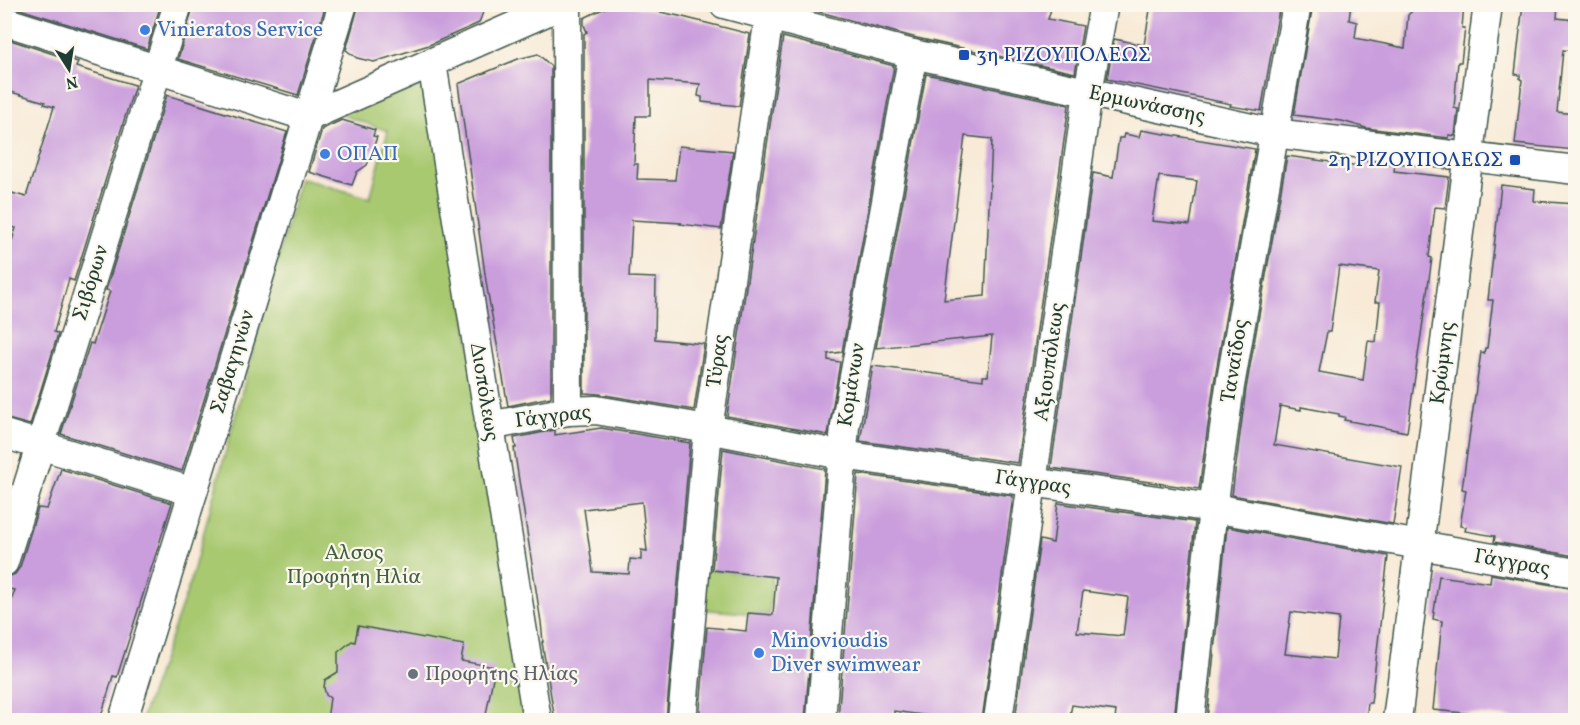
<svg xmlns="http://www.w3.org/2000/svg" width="1580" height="725" font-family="Vollkorn,serif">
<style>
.green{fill:#a9c971;stroke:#648352;stroke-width:1.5}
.building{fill:#ca9edd;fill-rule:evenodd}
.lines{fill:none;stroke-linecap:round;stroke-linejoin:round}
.street-casing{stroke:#40574c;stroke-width:31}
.street{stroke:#fff;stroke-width:28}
.shop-dot{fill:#3f7fe0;stroke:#fbf7ec;stroke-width:2}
.transit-dot{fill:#1a4fb4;stroke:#fbf7ec;stroke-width:2}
.worship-dot{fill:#6b7280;stroke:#fbf7ec;stroke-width:2}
.labels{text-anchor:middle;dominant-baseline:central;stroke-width:4.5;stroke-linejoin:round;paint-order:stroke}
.shop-label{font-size:21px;fill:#366cbe;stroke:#fbf7ec;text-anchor:start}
.transit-label{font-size:21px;fill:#164399;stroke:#fbf7ec;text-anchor:start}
.street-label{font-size:21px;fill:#1f3d34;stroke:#fbf7ec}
.park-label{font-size:21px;fill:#426043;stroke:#fbf7ec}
.worship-label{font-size:21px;fill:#5b616d;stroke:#fbf7ec;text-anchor:start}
</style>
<rect width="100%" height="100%" fill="#fbf7ec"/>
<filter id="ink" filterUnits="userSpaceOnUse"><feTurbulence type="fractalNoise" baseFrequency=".0167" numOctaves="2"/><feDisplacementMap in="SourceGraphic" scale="12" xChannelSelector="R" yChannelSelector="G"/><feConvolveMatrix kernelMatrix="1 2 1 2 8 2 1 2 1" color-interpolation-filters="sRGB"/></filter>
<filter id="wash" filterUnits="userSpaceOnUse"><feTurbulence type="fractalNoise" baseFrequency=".008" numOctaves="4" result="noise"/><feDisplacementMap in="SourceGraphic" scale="24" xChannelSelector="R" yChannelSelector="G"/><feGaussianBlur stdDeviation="1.35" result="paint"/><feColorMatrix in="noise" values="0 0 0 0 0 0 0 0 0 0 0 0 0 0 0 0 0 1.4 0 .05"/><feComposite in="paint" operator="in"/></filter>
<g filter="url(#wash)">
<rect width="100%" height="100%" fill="#f8ead6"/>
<!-- green -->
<g class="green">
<polygon points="427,72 529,720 141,720 190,583 300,178 370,198 388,131 336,113"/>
<polygon points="703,569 772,576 769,615 699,609"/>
</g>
<g id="blocks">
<!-- building -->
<g class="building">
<polygon points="4,4 161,4 147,49"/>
<polygon points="194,4 326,4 298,95 178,59"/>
<polygon points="359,4 486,4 479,23 429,45 374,62 357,58 346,50"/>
<polygon points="613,4 623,4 679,16 750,34 739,106 702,102 702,97 698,96 700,84 650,80 650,116 636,116 634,164 638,164 637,179 675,180 679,146 733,151 721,229 680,224 681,223 632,220 629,277 656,278 655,339 704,344 694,410 599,394 584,393 584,34 587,32 584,25 584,18"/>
<polygon points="790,4 1048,4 1047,8 1051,9 1048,19 1083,26 1075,73 917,38"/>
<polygon points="1151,4 1280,4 1261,111 1230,106 1231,104 1107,79 1114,39 1144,45"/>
<polygon points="1313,4 1351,4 1349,20 1357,22 1355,38 1405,48 1408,15 1419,4 1464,4 1462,28 1465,28 1461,62 1458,62 1454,108 1458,109 1455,136 1449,135 1449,138 1366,128 1342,121 1294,115"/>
<polygon points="1523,4 1558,4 1557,18 1575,20 1575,51 1563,50 1557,112 1575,114 1575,150 1515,144 1522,80 1520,79 1520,75 1515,74"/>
<polygon points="783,37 894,66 842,352 828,354 828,360 840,362 828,435 727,416"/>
<polygon points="4,38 78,62 76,67 135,85 74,281 69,279 54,332 58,334 30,425 4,418 4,266 16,228 4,225 4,220 12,193 26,197 54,107 44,104 45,102 4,90"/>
<polygon points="538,54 551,66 551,397 508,406 487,288 458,84 518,59"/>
<path d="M926,74L1069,105L1018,463L860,441L873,366L983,380V376H988L992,336L876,348ZM965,136L992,139L985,296L944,300Z"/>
<polygon points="167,95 287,132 182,471 61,434 90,343 93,344 110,291 106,290"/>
<polygon points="342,120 375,130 373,136 377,137 367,165 357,172 352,185 309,172 322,129"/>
<path d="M1141,130L1255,149L1214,383L1199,489L1051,468L1093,173L1113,177L1119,138H1123L1124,134L1139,137ZM1159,176L1197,181L1190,225L1152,221Z"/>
<path d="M1287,156L1359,166L1360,160L1395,164L1394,171L1449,177L1445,208L1435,207L1429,257L1432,258L1407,432L1344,420L1345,417L1339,416V414L1301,407V410L1280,406L1274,445L1402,467L1393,524L1232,495L1246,389ZM1339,266L1379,271L1375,302H1380L1376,342L1368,341L1363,380L1319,372L1327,332H1330Z"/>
<polygon points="1501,185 1535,189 1534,201 1575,204 1575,556 1494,542 1495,536 1465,531 1466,527 1460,526 1466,490 1462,489 1481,352 1484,353 1485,348 1487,348 1493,300 1488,300"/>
<path d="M601,428L690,443L666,720H555L542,642H543L541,622L514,448H516L514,438L555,430V435ZM642,502L647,551L641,550V560L630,559L629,574L593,572L584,509Z"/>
<polygon points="723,449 825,469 805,720 699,720 707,627 746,631 748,613 773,615 776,577 712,570"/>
<polygon points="61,469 172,503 117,677 113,676 100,720 4,720 4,619 15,590 4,588 4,578 15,574 20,567 38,508 47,509"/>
<polygon points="858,474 1013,496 982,720 958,720 894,711 894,720 838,720"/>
<path d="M1058,503L1195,522L1174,720H1115L1116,711L1072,705L1069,720H1015L1040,540L1053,543ZM1083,591L1128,597L1123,636L1077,632Z"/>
<path d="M1227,527L1388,556L1371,703H1368L1366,720H1207ZM1291,612L1339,618L1335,659L1285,654Z"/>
<polygon points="1491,574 1575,589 1575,720 1535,720 1433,710 1442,621 1433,619 1439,576 1490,583"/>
<polygon points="358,626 464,645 461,661 495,667 485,720 327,720 330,698 326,695 324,688 325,680 338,672 338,652 352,641 355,642"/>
</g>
</g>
</g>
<g filter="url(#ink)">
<use href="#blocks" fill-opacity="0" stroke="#40574c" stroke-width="1.5"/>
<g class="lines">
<defs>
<g id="street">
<polyline points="567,4 568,411"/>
<polyline points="724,4 913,54 1274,133 1576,170"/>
<polyline points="4,21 308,117 564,4"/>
<polyline points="432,63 537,720"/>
<polyline points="489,426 568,411 596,410 708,429 842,455 1213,508 1576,573"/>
<polyline points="4,434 193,492"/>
<polyline points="4,562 178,4"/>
<polyline points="123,720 343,4"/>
<polyline points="682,720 708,429 771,4"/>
<polyline points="821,720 845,426 913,54"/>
<polyline points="998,720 1088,92 1104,4"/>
<polyline points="1190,720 1213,508 1230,386 1297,4"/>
<polyline points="1397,720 1488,4"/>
</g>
</defs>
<!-- street casing -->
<use href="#street" class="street-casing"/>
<!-- street -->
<use href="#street" class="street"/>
</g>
</g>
<!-- markers -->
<g class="shop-dot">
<circle cx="145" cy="30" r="6"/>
<circle cx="325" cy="154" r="6"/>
<circle cx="759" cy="653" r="6"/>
</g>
<g class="transit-dot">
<rect x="958" y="49" width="12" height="12" rx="3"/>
<rect x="1509" y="154" width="12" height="12" rx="3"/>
</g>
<circle class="worship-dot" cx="413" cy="674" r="6"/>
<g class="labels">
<!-- shop labels -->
<g class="shop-label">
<text x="157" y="30">Vinieratos Service</text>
<text x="337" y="154">ΟΠΑΠ</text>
<text x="771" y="641">Minovioudis<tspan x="771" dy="24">Diver swimwear</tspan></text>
</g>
<!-- transit labels -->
<g class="transit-label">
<text x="976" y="55">3η ΡΙΖΟΥΠΟΛΕΩΣ</text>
<text x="1503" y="160" text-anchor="end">2η ΡΙΖΟΥΠΟΛΕΩΣ</text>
</g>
<!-- street labels -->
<g class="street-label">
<text transform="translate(1147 105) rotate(12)">Ερμωνάσσης</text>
<text transform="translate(91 283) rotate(-73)">Σιβόρων</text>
<text transform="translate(718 361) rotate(-82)">Τύρας</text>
<text transform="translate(1235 361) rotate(-81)">Ταναΐδος</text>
<text transform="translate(233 362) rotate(-73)">Σαβαγηνών</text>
<text transform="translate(1050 362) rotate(-82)">Αξιουπόλεως</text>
<text transform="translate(1443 363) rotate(-83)">Κρώμνης</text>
<text transform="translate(852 385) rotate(-81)">Κομάνων</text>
<text transform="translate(484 392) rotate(81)">Διοπόλεως</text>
<text transform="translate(553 417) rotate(-7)">Γάγγρας</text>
<text transform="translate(1033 483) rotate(8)">Γάγγρας</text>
<text transform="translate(1512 563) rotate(10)">Γάγγρας</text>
</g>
<!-- park labels -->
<g class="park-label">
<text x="354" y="553">Αλσος<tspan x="354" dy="24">Προφήτη Ηλία</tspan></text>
</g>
<!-- worship labels -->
<g class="worship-label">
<text x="425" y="674">Προφήτης Ηλίας</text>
</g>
</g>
<!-- margin -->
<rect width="1580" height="725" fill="none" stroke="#fbf7ec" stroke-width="24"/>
<!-- north arrow -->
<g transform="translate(69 69) rotate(168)" stroke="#fbf7ec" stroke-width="4.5" paint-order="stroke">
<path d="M0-4.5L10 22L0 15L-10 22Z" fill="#1f3d34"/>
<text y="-9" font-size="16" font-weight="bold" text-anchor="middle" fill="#1f3d34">N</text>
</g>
</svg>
